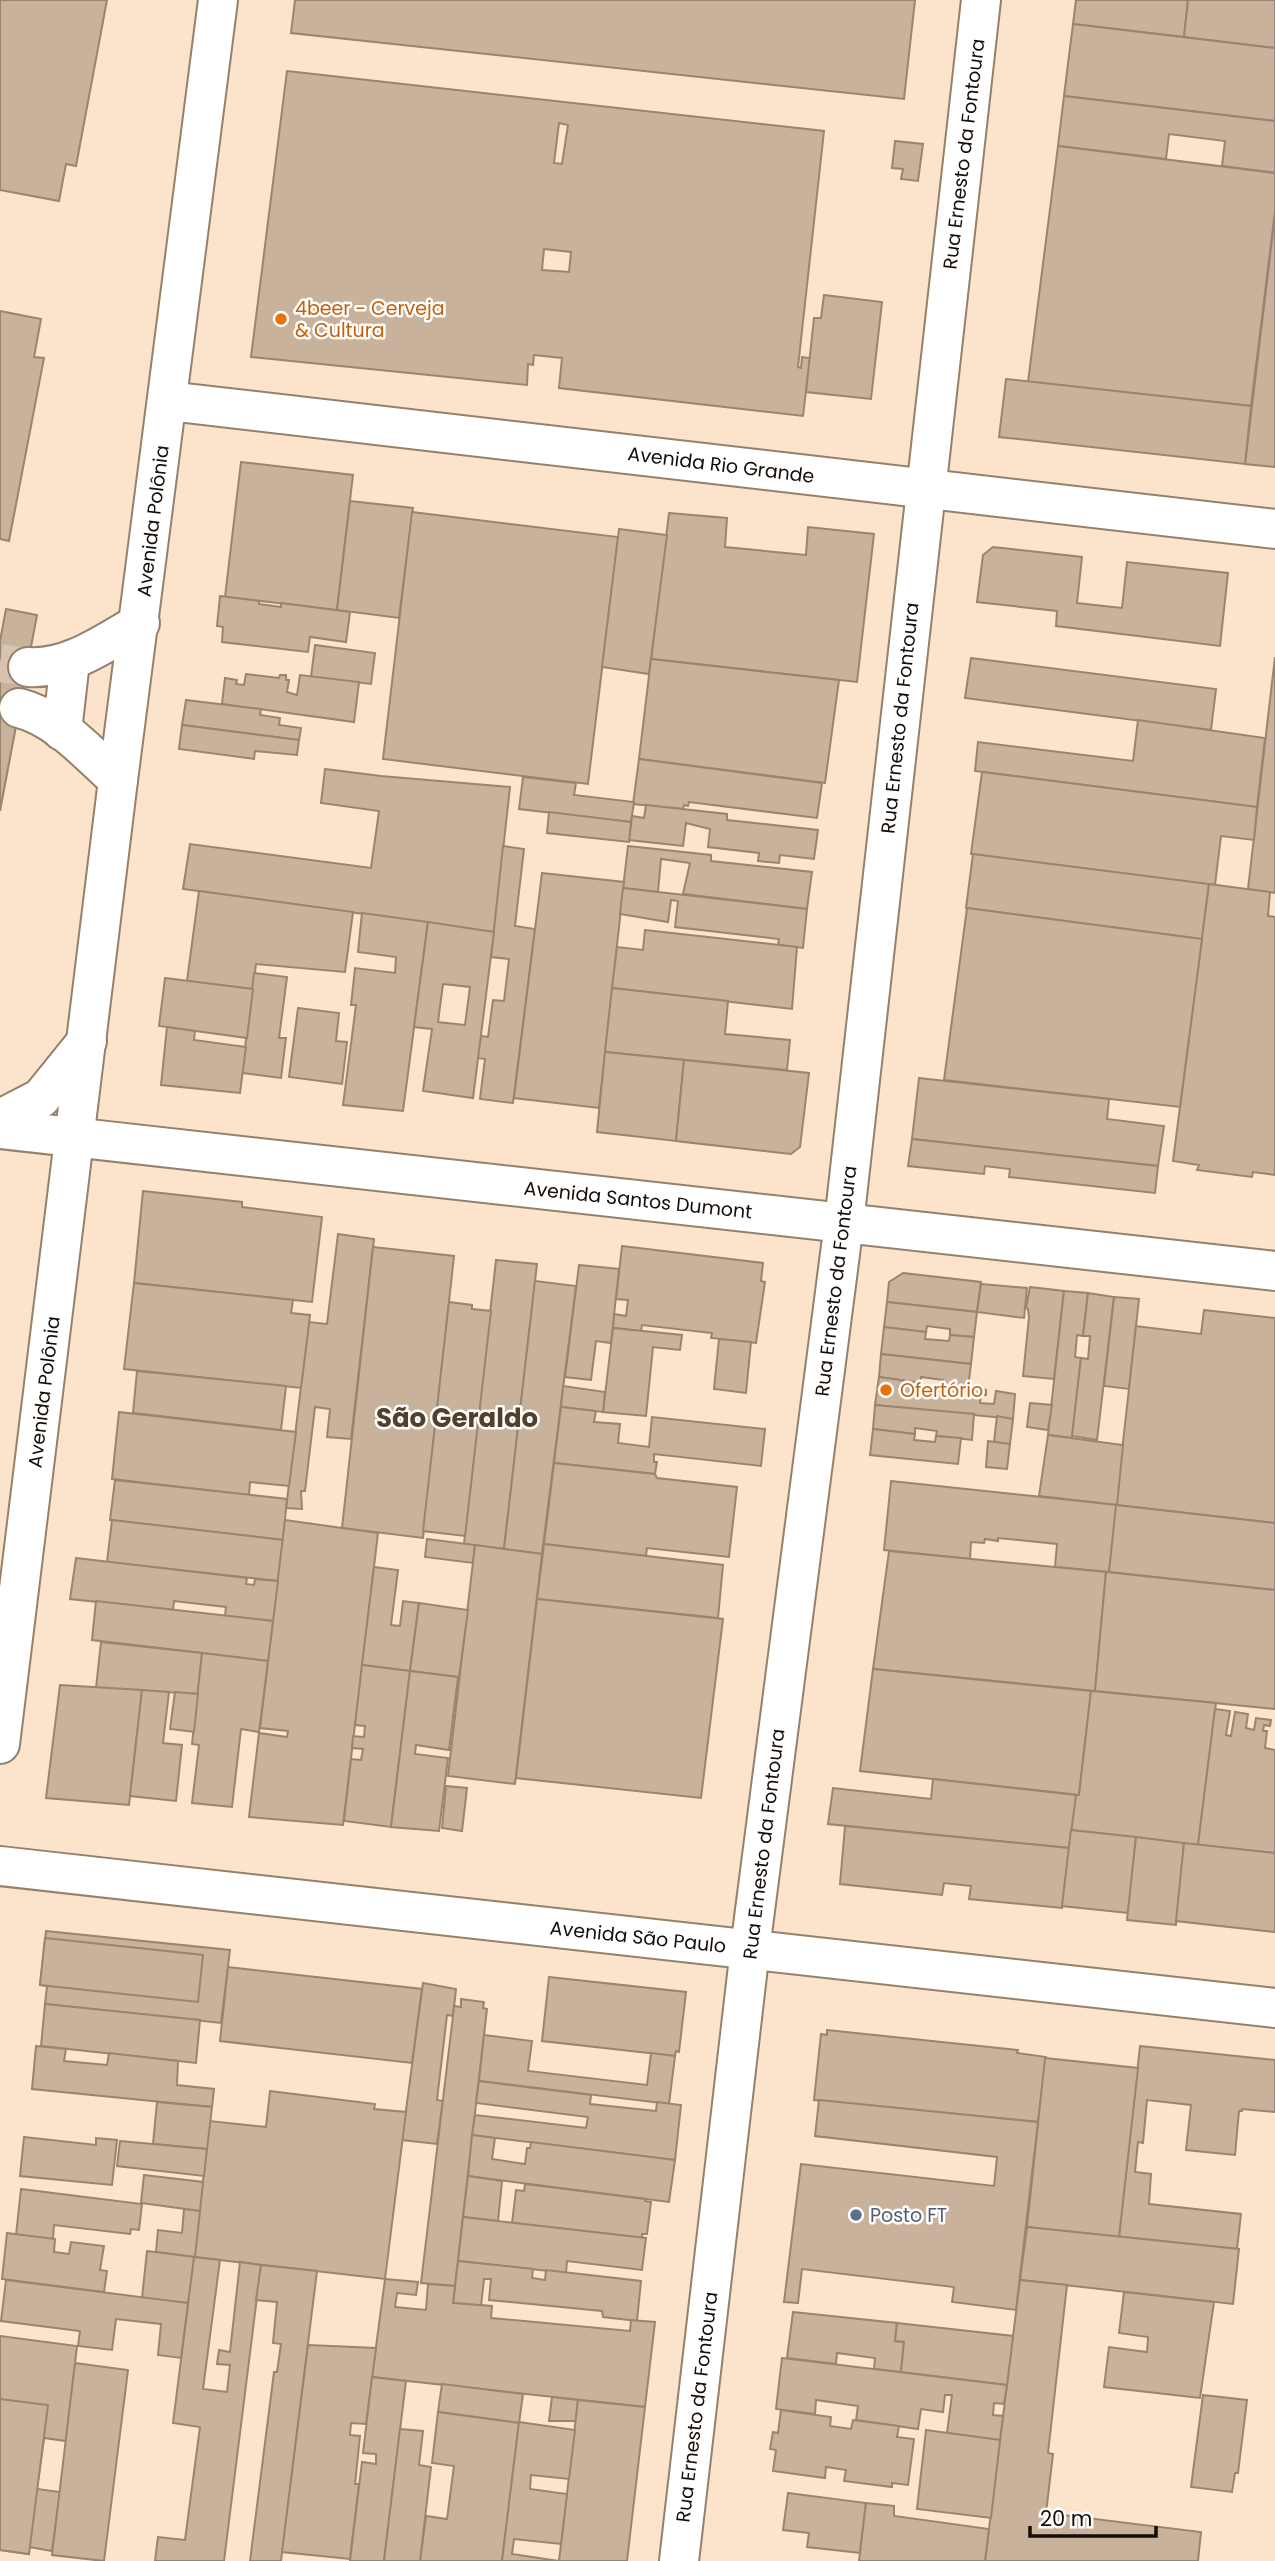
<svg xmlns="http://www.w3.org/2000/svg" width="1275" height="2561" font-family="Poppins,sans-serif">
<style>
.building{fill:#c9b29c;stroke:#99846f;stroke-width:2;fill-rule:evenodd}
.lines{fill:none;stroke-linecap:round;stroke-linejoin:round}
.minor-tunnel{stroke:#d8c3ae;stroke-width:38;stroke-dasharray:38 19;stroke-linecap:butt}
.minor-casing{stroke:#95806b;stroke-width:42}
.minor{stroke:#fff;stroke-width:38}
.food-dot{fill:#e8710a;stroke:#fff;stroke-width:2.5}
.service-dot{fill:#5c6f8a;stroke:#fff;stroke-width:2.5}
.labels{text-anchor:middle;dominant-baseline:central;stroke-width:5;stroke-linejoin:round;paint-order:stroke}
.street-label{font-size:19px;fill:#150d06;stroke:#fff}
.food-label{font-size:19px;fill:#c56008;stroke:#fff;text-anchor:start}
.service-label{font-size:19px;fill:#4e5e75;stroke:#fff;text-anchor:start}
.district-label{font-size:26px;font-weight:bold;fill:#52402d;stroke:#fff}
</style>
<rect width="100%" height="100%" fill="#fbe3cc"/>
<!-- building -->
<g class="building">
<polygon points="0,0 107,0 76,166 66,164 59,201 0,190"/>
<polygon points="295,0 915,0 904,99 291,33"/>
<polygon points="1076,0 1188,0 1184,37 1073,24"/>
<polygon points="1188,0 1275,0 1275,48 1184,37"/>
<polygon points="1073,24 1275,48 1275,121 1064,96"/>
<path d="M287,71L824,131L798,367L801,368L802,357L810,358L803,416L559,388L562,358L534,355L533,365L528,364L527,385L251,357ZM559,123L568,125L562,164L554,163ZM544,249L571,252L569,272L542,270Z"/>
<polygon points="1064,96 1275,121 1275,173 1222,166 1225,141 1169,134 1166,159 1058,146"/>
<polygon points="895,141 923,144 918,181 901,179 903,169 892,168"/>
<polygon points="1058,146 1275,173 1275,212 1251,406 1028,382"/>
<polygon points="1275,215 1275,467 1245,464"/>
<polygon points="824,295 882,302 871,399 806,392 814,318 821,318"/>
<polygon points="0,311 41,319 34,357 44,358 9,541 0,539"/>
<polygon points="1006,379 1251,406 1245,464 999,437"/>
<polygon points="241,462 353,475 337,610 225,597"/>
<polygon points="350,501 413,508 399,618 337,610"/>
<polygon points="412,512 618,537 588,784 383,759"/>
<polygon points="669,513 727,518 725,547 806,555 808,527 874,534 857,682 651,659"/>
<polygon points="619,529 667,535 649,674 602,667"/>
<polygon points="993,547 1082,557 1077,603 1122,608 1127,562 1228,573 1220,646 1056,626 1057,611 977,602 983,555"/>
<polygon points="220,596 259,601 259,604 281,607 281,603 350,612 346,642 310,637 308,652 222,642 223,627 217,626"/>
<polygon points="6,609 37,615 0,811 0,641"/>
<polygon points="315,645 375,653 371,684 311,677"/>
<polygon points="1275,657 1275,893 1248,889"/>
<polygon points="971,658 1216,689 1211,730 965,698"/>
<polygon points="651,659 839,680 825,783 639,759"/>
<polygon points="246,674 279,678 280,675 286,675 286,680 289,680 287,692 297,695 300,675 359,682 354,722 222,704 225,678 237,680 236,684 244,685"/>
<polygon points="186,700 261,709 260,715 280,718 279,725 301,728 299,740 182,725"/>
<polygon points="1138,720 1265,738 1257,807 975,771 978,742 1133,761"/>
<polygon points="182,725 299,740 297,755 255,751 254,759 179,749"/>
<polygon points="639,759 822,783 817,818 689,802 688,806 684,805 683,809 633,804"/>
<polygon points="325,769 381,776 510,787 494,932 183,889 190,844 371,868 379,811 321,803"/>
<polygon points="982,772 1257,807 1254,840 1221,836 1215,885 971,854"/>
<polygon points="523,777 576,783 574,795 634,802 631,822 519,809"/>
<polygon points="646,805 727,814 727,820 818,830 814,859 780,855 779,863 758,861 759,853 708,847 710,829 686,823 683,846 629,840 632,816 644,818"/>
<polygon points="549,812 631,822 629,842 547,833"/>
<polygon points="503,846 524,849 515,926 535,929 513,1103 480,1099 485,1059 477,1058 481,1036 488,1037 493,1000 504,1001 509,959 491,957"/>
<polygon points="628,846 711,855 711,861 812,872 807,909 683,894 690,863 661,859 658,892 623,888"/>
<polygon points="973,854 1209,884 1202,939 966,908"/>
<polygon points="542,873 624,882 599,1108 514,1098"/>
<polygon points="1209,884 1270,892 1268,916 1275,917 1275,1175 1253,1172 1252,1177 1197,1170 1199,1165 1173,1161"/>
<polygon points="623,888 807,909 803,948 778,945 779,939 675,927 678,901 671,900 668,922 620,914"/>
<polygon points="199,891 353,912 345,972 256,964 253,989 187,981"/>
<polygon points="967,908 1202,939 1180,1107 944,1080"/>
<polygon points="362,913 428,922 403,1111 343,1105 356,1005 351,1005 355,968 395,973 396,957 358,952"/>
<path d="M428,922L494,932L473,1098L423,1091L432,1029L414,1027ZM443,984L470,987L465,1025L438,1022Z"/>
<polygon points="645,930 797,947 792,1009 612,988 617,947 643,950"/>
<polygon points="254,973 287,977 279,1038 286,1038 281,1078 242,1073"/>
<polygon points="165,978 253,989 247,1038 159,1026"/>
<polygon points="612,988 728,1001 725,1034 790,1040 787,1070 605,1052"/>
<polygon points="298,1008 339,1013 336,1041 347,1042 342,1084 289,1077"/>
<polygon points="167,1027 195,1031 194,1040 246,1047 240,1093 161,1085"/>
<polygon points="605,1052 684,1060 676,1141 597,1132"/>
<polygon points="684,1060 809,1073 800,1147 791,1154 676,1141"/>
<polygon points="919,1078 1109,1099 1107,1119 1164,1126 1158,1166 912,1139"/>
<polygon points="912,1139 1158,1166 1155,1193 1009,1177 1010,1169 985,1166 984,1174 908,1166"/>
<polygon points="143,1191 242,1202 242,1207 322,1217 312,1302 134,1283"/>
<polygon points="338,1234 374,1239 351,1439 327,1437 330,1409 315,1407 305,1491 301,1491 302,1509 286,1508 309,1322 327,1324"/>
<polygon points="622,1246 763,1263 761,1281 765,1282 756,1343 711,1338 712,1333 642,1325 641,1331 613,1328 614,1314 626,1316 628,1300 616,1299"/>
<polygon points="373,1247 454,1256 423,1538 342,1528"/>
<polygon points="496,1260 537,1264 504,1549 464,1544"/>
<polygon points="579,1265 619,1269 611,1343 596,1341 591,1380 565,1377"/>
<polygon points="903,1273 981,1282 977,1312 887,1302 889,1282"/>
<polygon points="535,1281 576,1286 542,1554 504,1549"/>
<polygon points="134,1283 293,1300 291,1313 310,1315 301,1388 124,1369"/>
<polygon points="981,1284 1027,1288 1024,1318 977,1312"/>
<polygon points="1030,1287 1064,1291 1054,1379 1023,1376 1029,1317 1028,1309 1026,1308"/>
<polygon points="1064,1291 1088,1293 1083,1336 1077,1335 1075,1357 1081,1358 1072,1438 1048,1435"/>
<polygon points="1088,1293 1114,1297 1097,1440 1072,1436 1081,1358 1088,1359 1090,1336 1083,1336"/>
<polygon points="1114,1297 1139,1299 1129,1389 1104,1386"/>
<polygon points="449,1302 472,1305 472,1309 491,1311 465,1536 423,1531"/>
<polygon points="887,1302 977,1312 974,1337 950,1335 950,1329 927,1326 926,1332 884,1327"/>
<polygon points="1204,1310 1275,1318 1275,1523 1116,1505 1136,1326 1201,1334"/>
<polygon points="884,1327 926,1332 925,1339 949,1341 950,1335 974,1337 971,1364 881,1354"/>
<polygon points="613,1328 682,1335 680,1350 653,1347 646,1416 603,1412"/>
<polygon points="719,1339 751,1342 746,1393 714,1389"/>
<polygon points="881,1354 971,1364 968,1388 943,1385 943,1380 921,1377 921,1383 879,1377"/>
<polygon points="137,1371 286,1386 281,1430 133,1413"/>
<polygon points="879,1377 921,1383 920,1389 942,1391 943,1385 986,1390 986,1395 981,1395 980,1403 994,1404 996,1391 1015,1394 1013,1419 875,1405"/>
<polygon points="563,1386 605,1392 603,1412 561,1407"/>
<polygon points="1030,1403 1052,1405 1048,1430 1027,1427"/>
<polygon points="875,1405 974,1414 972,1440 936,1436 937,1431 915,1428 915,1434 873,1429"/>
<polygon points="561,1407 596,1411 594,1422 620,1424 618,1443 649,1447 652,1417 765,1429 761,1466 654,1454 654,1462 657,1462 655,1474 554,1463"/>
<polygon points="119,1412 296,1432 289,1486 250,1482 249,1495 112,1479"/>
<polygon points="997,1416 1013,1419 1010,1444 994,1442"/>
<polygon points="873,1429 915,1434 914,1440 935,1442 936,1436 961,1438 958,1464 870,1455"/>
<polygon points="1048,1435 1123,1445 1117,1505 1039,1496"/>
<polygon points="988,1441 1010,1444 1007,1469 986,1467"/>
<polygon points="554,1463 655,1474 657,1478 737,1487 729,1557 647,1548 646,1556 544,1544"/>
<polygon points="115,1480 287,1499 283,1540 110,1520"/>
<polygon points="891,1481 1117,1505 1109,1572 1055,1567 1057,1544 998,1538 998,1541 985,1539 984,1543 971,1542 970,1559 884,1550"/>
<polygon points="1116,1505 1275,1523 1275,1590 1109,1572"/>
<polygon points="112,1520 283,1540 278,1581 107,1562"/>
<polygon points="285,1520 378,1533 343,1825 249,1817 259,1733 287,1737 288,1731 260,1728"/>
<polygon points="427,1539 475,1545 473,1563 425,1557"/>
<polygon points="544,1544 723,1565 718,1618 537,1599"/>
<polygon points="475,1545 542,1554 515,1784 448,1776"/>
<polygon points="889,1551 1106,1572 1095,1691 873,1669"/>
<polygon points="76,1558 247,1578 246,1584 254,1585 255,1579 278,1581 273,1621 225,1616 226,1607 174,1601 173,1610 70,1599"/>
<polygon points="374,1567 398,1570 391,1625 400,1626 403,1601 419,1603 410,1671 362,1665"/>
<polygon points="1106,1572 1275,1590 1275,1709 1095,1691"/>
<polygon points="537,1599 723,1619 701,1798 516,1778"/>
<polygon points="96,1601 273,1621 268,1661 92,1640"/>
<polygon points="419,1603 468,1610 459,1677 410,1671"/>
<polygon points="101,1642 202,1653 198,1694 96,1688"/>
<polygon points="202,1653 268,1661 259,1732 241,1729 232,1807 192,1803 199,1745 192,1744"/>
<polygon points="362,1665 410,1671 391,1827 344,1821 351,1759 361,1760 363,1749 352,1748 353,1736 364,1737 365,1726 355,1725"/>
<polygon points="873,1669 1091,1691 1079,1795 860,1771"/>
<polygon points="410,1671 458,1677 449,1750 416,1745 415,1754 448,1758 439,1831 391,1827"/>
<polygon points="60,1685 142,1690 129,1805 46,1798"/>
<polygon points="142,1690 169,1692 163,1743 182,1745 176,1801 130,1796"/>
<polygon points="1091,1691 1216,1703 1198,1845 1071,1830 1076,1795 1079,1795"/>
<polygon points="175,1692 198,1694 194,1732 170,1729"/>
<polygon points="1215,1709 1230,1711 1226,1735 1231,1736 1235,1712 1248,1714 1246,1728 1254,1730 1256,1718 1271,1720 1270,1726 1264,1725 1263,1731 1267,1731 1265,1748 1275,1750 1275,1853 1198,1845"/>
<polygon points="933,1779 1076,1795 1069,1848 828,1824 833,1788 931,1799"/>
<polygon points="446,1786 467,1788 462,1831 442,1828"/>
<polygon points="845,1826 1069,1848 1062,1908 969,1899 971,1886 944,1883 942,1895 840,1884"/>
<polygon points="1071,1830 1136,1837 1128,1913 1062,1906"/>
<polygon points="1136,1837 1184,1843 1176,1925 1127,1920"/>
<polygon points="1184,1843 1275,1853 1275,1932 1176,1921"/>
<polygon points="46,1931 230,1950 221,2023 45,2004 47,1986 40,1985"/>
<polygon points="45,1938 203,1955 198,2002 40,1985"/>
<polygon points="228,1967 422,1989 412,2063 220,2041"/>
<polygon points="549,1977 686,1992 679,2052 676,2051 675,2056 542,2041"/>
<polygon points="423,1983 456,1989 453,2016 447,2015 437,2100 443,2101 437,2144 402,2140"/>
<polygon points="461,1999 484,2002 483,2008 487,2009 455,2286 421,2283 453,2016 454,2006 461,2007"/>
<polygon points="45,2004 200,2020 196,2063 41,2046"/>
<polygon points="827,2030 1018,2050 1017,2053 1046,2057 1038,2122 814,2100 821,2034 827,2035"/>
<polygon points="484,2035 532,2041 528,2071 647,2085 651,2053 675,2056 669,2104 479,2081"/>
<polygon points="36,2046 66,2049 64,2061 107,2065 109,2053 178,2061 177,2085 214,2089 212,2107 32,2089"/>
<polygon points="1140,2046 1275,2060 1275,2112 1242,2109 1242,2111 1239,2111 1235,2155 1186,2150 1191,2105 1147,2100 1143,2143 1138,2142 1135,2172 1151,2174 1149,2204 1241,2214 1237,2249 1119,2237"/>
<polygon points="1045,2058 1138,2068 1119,2237 1027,2227"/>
<polygon points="479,2081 591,2095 590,2104 656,2111 657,2102 681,2105 675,2160 472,2135 475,2115 586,2128 588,2117 476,2103"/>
<polygon points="270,2091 375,2104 374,2109 406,2112 385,2279 194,2257 210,2121 266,2127"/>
<polygon points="819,2100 1038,2122 1016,2310 952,2302 954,2287 802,2269 798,2303 784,2302 801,2164 994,2186 997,2157 815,2136"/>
<polygon points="157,2102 212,2107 207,2149 153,2144"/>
<polygon points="472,2135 495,2138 492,2159 525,2164 527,2148 530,2148 531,2142 675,2160 669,2202 468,2176"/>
<polygon points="24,2137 96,2145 96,2138 117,2140 112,2185 20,2176"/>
<polygon points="120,2141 207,2149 204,2176 117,2166"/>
<polygon points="144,2175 203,2182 200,2211 141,2203"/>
<polygon points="468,2176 502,2181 498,2221 463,2217"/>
<polygon points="525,2184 645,2199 645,2201 651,2202 647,2234 642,2234 642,2238 512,2223 516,2190 524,2191"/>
<polygon points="21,2189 142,2204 139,2230 131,2229 130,2234 54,2225 53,2239 16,2235"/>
<polygon points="184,2209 200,2211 195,2257 156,2252 158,2230 182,2233"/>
<polygon points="463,2217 646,2238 642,2270 567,2261 566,2273 458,2261"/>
<polygon points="1027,2227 1239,2249 1233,2304 1020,2280"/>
<polygon points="7,2233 55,2239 54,2252 69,2254 71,2242 104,2246 100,2270 107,2271 104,2292 2,2279"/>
<polygon points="147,2251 195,2257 188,2303 142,2298"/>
<polygon points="194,2257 220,2260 203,2389 227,2392 230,2365 217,2364 219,2350 230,2352 240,2262 261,2265 224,2561 155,2561 158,2537 185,2540 200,2427 173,2423"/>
<polygon points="458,2261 533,2269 532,2278 545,2280 546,2270 641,2281 637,2321 603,2317 602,2311 489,2300 491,2279 484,2279 481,2306 453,2303"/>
<polygon points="261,2265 317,2271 281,2561 250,2561 274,2372 277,2372 281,2344 273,2343 277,2302 256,2300"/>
<polygon points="385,2279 418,2282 416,2295 397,2293 395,2307 426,2310 428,2284 455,2286 453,2303 492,2306 491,2318 630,2331 631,2320 655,2322 645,2407 372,2377"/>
<polygon points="6,2280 188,2303 181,2358 158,2355 161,2324 116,2319 112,2350 78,2346 80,2331 1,2321"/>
<polygon points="1020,2280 1067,2285 1048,2453 1053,2454 1046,2513 1201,2532 1198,2561 985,2561"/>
<polygon points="1124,2292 1214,2302 1200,2398 1104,2387 1109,2347 1147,2352 1148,2337 1119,2333"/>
<polygon points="793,2312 897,2323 895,2341 904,2342 901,2372 874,2369 875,2358 837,2353 836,2364 787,2358"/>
<polygon points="897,2323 1013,2336 1007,2385 901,2372 904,2342 895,2341"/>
<polygon points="0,2336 77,2346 66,2441 44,2438 37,2489 60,2492 52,2551 29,2547 29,2554 0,2550"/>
<polygon points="308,2345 376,2348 366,2424 351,2423 350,2435 360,2436 355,2484 359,2484 350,2559 282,2552"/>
<polygon points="782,2358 1007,2385 1004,2404 994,2403 993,2415 1003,2416 1000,2440 947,2433 952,2395 945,2395 943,2412 921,2409 918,2429 856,2420 858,2406 816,2400 815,2414 776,2409"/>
<polygon points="75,2363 128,2370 104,2561 52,2555"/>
<polygon points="372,2377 406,2381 384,2561 350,2561 362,2462 376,2464 376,2454 363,2453"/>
<polygon points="442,2384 523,2394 519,2423 438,2412"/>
<polygon points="1203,2395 1247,2400 1238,2473 1235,2473 1232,2492 1191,2487"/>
<polygon points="552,2397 578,2400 576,2421 549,2421"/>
<polygon points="0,2399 48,2405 29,2554 0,2550"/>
<polygon points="578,2400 645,2407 627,2561 559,2561"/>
<polygon points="781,2410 831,2417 830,2426 851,2429 853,2420 899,2426 897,2437 914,2439 908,2485 892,2483 892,2487 844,2481 846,2470 826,2467 825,2478 773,2471 776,2450 770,2449 773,2432 778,2433"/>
<polygon points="438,2412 519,2423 502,2561 420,2561 426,2516 447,2519 454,2466 432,2463"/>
<polygon points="519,2422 575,2430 569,2479 531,2475 530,2489 567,2494 561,2544 514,2539 512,2554 559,2561 502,2561"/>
<polygon points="400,2429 423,2431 419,2465 431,2467 420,2561 384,2561"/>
<polygon points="926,2430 1000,2440 991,2518 917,2509"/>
<polygon points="788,2493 866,2503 860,2553 807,2547 809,2533 783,2530"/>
<polygon points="866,2503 894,2506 894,2516 989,2529 985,2561 859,2561"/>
</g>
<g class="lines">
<!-- minor-tunnel -->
<polyline class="minor-tunnel" points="0,663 28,667"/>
<defs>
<g id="minor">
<polyline points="168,401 1275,529"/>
<path d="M28,667C69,670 106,642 140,623"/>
<path d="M19,708C57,717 90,755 118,780"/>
<polyline points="62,731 70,661"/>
<polyline points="0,1119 41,1098 87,1041"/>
<polyline points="0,1129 1275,1271"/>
<polyline points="0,1744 118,780 218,0"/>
<polyline points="0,1866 1275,2008"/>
<polyline points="679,2561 750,1949 844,1223 981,0"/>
</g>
</defs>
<!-- minor casing -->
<use href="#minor" class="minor-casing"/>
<!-- minor -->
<use href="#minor" class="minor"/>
</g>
<!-- markers -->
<g class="food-dot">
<circle cx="281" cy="319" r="7"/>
<circle cx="886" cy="1390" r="7"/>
</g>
<circle class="service-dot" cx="856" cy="2215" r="7"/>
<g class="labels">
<!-- street labels -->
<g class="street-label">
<text transform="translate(964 154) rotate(-83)">Rua Ernesto da Fontoura</text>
<text transform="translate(721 465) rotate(7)">Avenida Rio Grande</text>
<text transform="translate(153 521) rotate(-83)">Avenida Polônia</text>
<text transform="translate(900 718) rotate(-84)">Rua Ernesto da Fontoura</text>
<text transform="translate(638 1200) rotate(6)">Avenida Santos Dumont</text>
<text transform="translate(836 1281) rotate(-83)">Rua Ernesto da Fontoura</text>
<text transform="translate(44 1392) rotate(-83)">Avenida Polônia</text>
<text transform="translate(764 1844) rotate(-83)">Rua Ernesto da Fontoura</text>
<text transform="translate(638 1937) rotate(6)">Avenida São Paulo</text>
<text transform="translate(697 2407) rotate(-83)">Rua Ernesto da Fontoura</text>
</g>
<!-- food labels -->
<g class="food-label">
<text x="295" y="308">4beer - Cerveja<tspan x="295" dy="22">&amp; Cultura</tspan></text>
<text x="900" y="1390">Ofertório</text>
</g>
<!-- service labels -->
<g class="service-label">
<text x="870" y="2215">Posto FT</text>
</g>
<!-- district labels -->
<g class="district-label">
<text x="457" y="1418">São Geraldo</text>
</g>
</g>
<!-- scale -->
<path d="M1030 2526v10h126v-10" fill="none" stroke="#150d06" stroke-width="3.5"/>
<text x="1040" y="2526" font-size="21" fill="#150d06" stroke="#ffffff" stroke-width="5" paint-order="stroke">20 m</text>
</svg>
